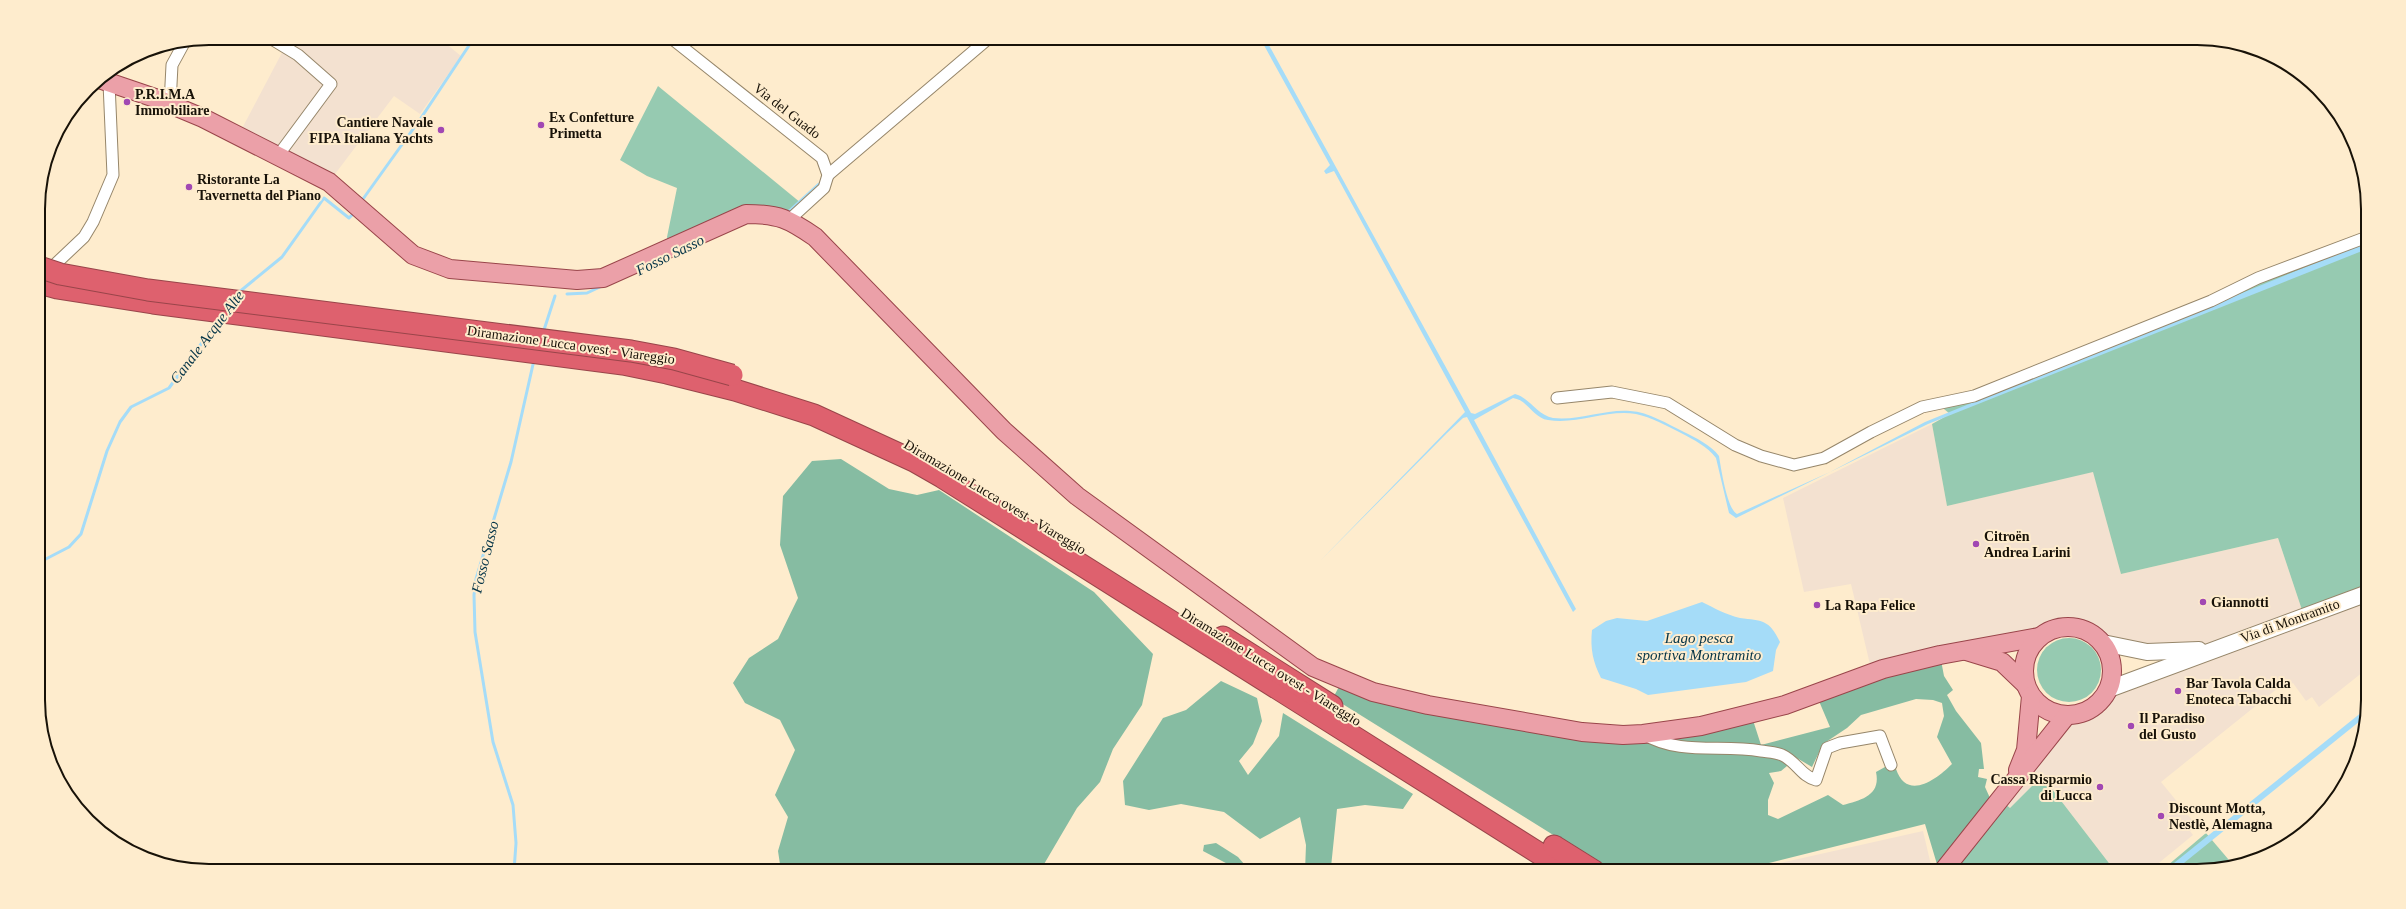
<svg xmlns="http://www.w3.org/2000/svg" width="2406" height="909" font-family="'Times New Roman',serif">
<style>
.commercial{fill:#f3e1d0}
.green{fill:#96cab1}
.forest{fill:#86bca2;fill-rule:evenodd}
.water{fill:#a5dcf8}
.lines{fill:none;stroke-linecap:round;stroke-linejoin:round}
.stream{stroke:#a5dcf8;stroke-width:3}
.street-casing{stroke:#96866a;stroke-width:13}
.secondary-casing{stroke:#96866a;stroke-width:18}
.primary-casing{stroke:#99454a;stroke-width:20}
.highway-casing{stroke:#99454a;stroke-width:23}
.street{stroke:#fff;stroke-width:11}
.secondary{stroke:#fff;stroke-width:16}
.primary{stroke:#eba0a8;stroke-width:18}
.highway{stroke:#de616e;stroke-width:21}
.highway-bridge-casing{stroke:#99454a;stroke-width:23;stroke-linecap:butt}
.highway-bridge{stroke:#de616e;stroke-width:21}
.poi-dot{fill:#a148b3;stroke:#feeccd;stroke-width:1.5}
.labels{text-anchor:middle;dominant-baseline:central;stroke-width:4;stroke-linejoin:round;paint-order:stroke}
.poi-label{font-size:14px;font-weight:bold;fill:#181208;stroke:#feeccd;text-anchor:start}
.street-label{font-size:14px;fill:#181208;stroke:#feeccd}
.water-label{font-size:15px;font-style:italic;fill:#043447;stroke:#feeccd}
.rim{fill:none;stroke:#181208;stroke-width:2}
</style>
<rect width="100%" height="100%" fill="#feeccd"/>
<!-- commercial -->
<g class="commercial">
<polygon points="270,38 439,38 461,56 420,114 394,96 329,182 238,136 285,47"/>
<polygon points="1932,424 1947,506 2093,471 2121,574 2278,538 2304,616 2368,593 2368,668 2319,707 2312,697 2306,701 2293,683 2285,688 2283,684 2161,782 2197,826 2190,831 2193,835 2149,871 2115,871 2042,776 2010,808 1999,799 2067,715 2079,714 2090,709 2101,701 2109,689 2210,650 2102,643 2094,635 2082,629 2069,627 2054,628 2039,637 1872,673 1851,584 1804,592 1783,498"/>
<polygon points="1923,831 1931,865 1926,871 1745,871"/>
</g>
<!-- green -->
<g class="green">
<polygon points="658,86 801,203 793,213 771,206 744,206 668,242 667,237 677,188 647,176 620,160"/>
<polygon points="2367,233 2368,593 2304,616 2278,538 2121,574 2093,472 1947,506 1932,424 1950,414 1938,404 1974,395"/>
<circle cx="2069" cy="670" r="32"/>
<polygon points="2042,776 2115,871 1944,871 1999,799 2010,808"/>
<polygon points="2206,833 2234,866 2208,871 2161,871"/>
</g>
<!-- forest -->
<g class="forest">
<polygon points="841,459 889,489 917,495 939,490 1094,592 1153,654 1142,705 1113,749 1100,782 1077,808 1040,871 781,871 778,851 788,817 775,795 795,750 780,720 745,703 733,683 749,658 778,639 798,598 780,545 783,496 812,461"/>
<path d="M1940,655L1944,676L1953,690L1947,695L1956,711L1981,743L1984,769H1979L1978,777L1987,779L1985,787L1990,798L1939,871L1925,824L1737,871H1611L1333,698L1343,679L1582,732L1751,714L1761,745L1830,727L1816,694ZM1916,699L1933,700L1942,703L1944,716L1937,737L1952,764C1936,780 1907,801 1896,769L1885,767L1876,772C1881,795 1862,800 1843,805L1828,795L1778,819L1768,815V800L1774,783L1769,773L1781,771L1787,766L1785,751L1812,767L1823,744L1847,728L1861,715Z"/>
<polygon points="1221,681 1257,698 1262,721 1253,744 1239,761 1248,775 1279,736 1283,713 1413,794 1403,809 1365,805 1337,809 1331,867 1327,871 1305,871 1306,845 1300,817 1260,839 1224,812 1181,804 1149,810 1125,805 1123,781 1163,718 1186,710"/>
<polygon points="1216,843 1238,857 1250,871 1241,871 1203,851 1204,845"/>
</g>
<!-- water -->
<g class="water">
<path d="M1260,38H1265L1471,413L1475,414L1515,394C1530,398 1537,415 1553,418C1579,421 1605,409 1630,411C1649,412 1667,424 1684,432C1696,438 1711,445 1719,456C1721,468 1727,509 1737,514L1830,472L1925,422L2367,242V249L1928,424L1736,518L1729,513L1716,458C1707,446 1694,440 1681,433C1667,426 1651,417 1636,414C1607,409 1577,425 1548,420C1533,418 1528,400 1513,398L1474,420L1576,609L1573,612L1467,417L1463,418L1447,433L1320,561L1465,412L1334,171L1326,174L1324,171L1330,165Z"/>
<path d="M1702,602C1714,608 1727,615 1740,618C1762,621 1769,619 1780,642L1776,650L1773,671L1746,682L1648,695L1636,689L1601,678C1593,662 1590,649 1592,630L1606,621L1617,618L1647,621Z"/>
<polygon points="2367,708 2365,717 2174,871 2164,871"/>
</g>
<g class="lines">
<!-- stream -->
<g class="stream">
<polyline points="363,199 421,118 474,38"/>
<polyline points="786,214 819,184"/>
<polyline points="238,293 282,257 324,198 349,218 353,214"/>
<polyline points="567,294 587,293 602,286"/>
<polyline points="543,333 555,296"/>
<polyline points="40,562 69,547 81,534 107,451 120,422 131,407 169,388 220,318"/>
<polyline points="514,871 516,843 513,805 493,742 475,632 474,595 476,579 511,462 534,360"/>
</g>
<defs>
<g id="street">
<polyline points="270,38 298,55 331,84 277,157"/>
<polyline points="671,38 822,158 828,175 824,188 789,220"/>
<polyline points="170,104 172,65 184,43"/>
<polyline points="828,175 989,38"/>
<polyline points="47,272 84,237 93,222 113,175 109,83"/>
<polyline points="1557,398 1612,392 1667,403 1735,445 1761,456 1794,465 1824,458 1871,432 1922,407 1974,396 2211,301 2258,278 2367,237"/>
<path d="M1643,734C1682,756 1719,744 1761,751C1767,752 1776,752 1782,755C1796,761 1802,777 1816,780L1827,748L1840,743L1880,736L1891,765"/>
</g>
<g id="secondary">
<polyline points="2103,643 2147,652 2199,650"/>
<polyline points="2109,689 2368,593"/>
</g>
<g id="primary">
<path d="M99,79L155,98L203,118L329,182L413,255L450,269L577,280L603,278L746,214C779,214 789,219 815,237L1004,431L1077,496L1313,667L1373,692L1428,705L1582,732L1623,735L1643,734L1701,726L1785,705L1883,669L1940,655L2039,637"/>
<circle cx="2068" cy="671" r="44"/>
<polyline points="1966,651 2002,662 2025,684"/>
<polyline points="2018,770 2026,750 2031,696"/>
<polyline points="1943,871 2067,715"/>
</g>
<g id="highway">
<polyline points="39,283 57,288 153,303 623,364 667,373 735,390 814,415 914,461 942,477 1567,871"/>
<polyline points="1223,637 1332,706"/>
<polyline points="1554,846 1594,871"/>
</g>
</defs>
<!-- street casing -->
<use href="#street" class="street-casing"/>
<!-- secondary casing -->
<use href="#secondary" class="secondary-casing"/>
<!-- primary casing -->
<use href="#primary" class="primary-casing"/>
<!-- highway casing -->
<use href="#highway" class="highway-casing"/>
<!-- street -->
<use href="#street" class="street"/>
<!-- secondary -->
<use href="#secondary" class="secondary"/>
<!-- primary -->
<use href="#primary" class="primary"/>
<!-- highway -->
<use href="#highway" class="highway"/>
<defs>
<polyline id="highway-bridge" points="39,267 60,274 148,290 631,351 674,359 732,375"/>
</defs>
<!-- highway-bridge casing -->
<use href="#highway-bridge" class="highway-bridge-casing"/>
<!-- highway-bridge -->
<use href="#highway-bridge" class="highway-bridge"/>
</g>
<!-- markers -->
<g class="poi-dot">
<circle cx="127" cy="102" r="4"/>
<circle cx="541" cy="125" r="4"/>
<circle cx="441" cy="130" r="4"/>
<circle cx="189" cy="187" r="4"/>
<circle cx="1976" cy="544" r="4"/>
<circle cx="2203" cy="602" r="4"/>
<circle cx="1817" cy="605" r="4"/>
<circle cx="2178" cy="691" r="4"/>
<circle cx="2131" cy="726" r="4"/>
<circle cx="2100" cy="787" r="4"/>
<circle cx="2161" cy="816" r="4"/>
</g>
<g class="labels">
<!-- poi labels -->
<g class="poi-label">
<text x="135" y="94">P.R.I.M.A<tspan x="135" dy="16">Immobiliare</tspan></text>
<text x="549" y="117">Ex Confetture<tspan x="549" dy="16">Primetta</tspan></text>
<text x="433" y="122" text-anchor="end">Cantiere Navale<tspan x="433" dy="16">FIPA Italiana Yachts</tspan></text>
<text x="197" y="179">Ristorante La<tspan x="197" dy="16">Tavernetta del Piano</tspan></text>
<text x="1984" y="536">Citroën<tspan x="1984" dy="16">Andrea Larini</tspan></text>
<text x="2211" y="602">Giannotti</text>
<text x="1825" y="605">La Rapa Felice</text>
<text x="2186" y="683">Bar Tavola Calda<tspan x="2186" dy="16">Enoteca Tabacchi</tspan></text>
<text x="2139" y="718">Il Paradiso<tspan x="2139" dy="16">del Gusto</tspan></text>
<text x="2092" y="779" text-anchor="end">Cassa Risparmio<tspan x="2092" dy="16">di Lucca</tspan></text>
<text x="2169" y="808">Discount Motta,<tspan x="2169" dy="16">Nestlè, Alemagna</tspan></text>
</g>
<!-- street labels -->
<g class="street-label">
<text transform="translate(787 111) rotate(38)">Via del Guado</text>
<text transform="translate(571 345) rotate(8)">Diramazione Lucca ovest - Viareggio</text>
<text transform="translate(995 497) rotate(31)">Diramazione Lucca ovest - Viareggio</text>
<text transform="translate(2290 621) rotate(-20)">Via di Montramito</text>
<text transform="translate(1271 667) rotate(32)">Diramazione Lucca ovest - Viareggio</text>
</g>
<!-- water labels -->
<g class="water-label">
<text transform="translate(670 255) rotate(-26)">Fosso Sasso</text>
<text transform="translate(207 337) rotate(-53)">Canale Acque Alte</text>
<text transform="translate(485 557) rotate(-76)">Fosso Sasso</text>
<text x="1699" y="638">Lago pesca<tspan x="1699" dy="17">sportiva Montramito</tspan></text>
</g>
</g>
<!-- crop -->
<path d="M0 0H2406V909H0ZM209 45H2197A164 164 0 0 1 2361 209V700A164 164 0 0 1 2197 864H209A164 164 0 0 1 45 700V209A164 164 0 0 1 209 45Z" fill="#feeccd" fill-rule="evenodd"/>
<path class="rim" d="M209 45H2197A164 164 0 0 1 2361 209V700A164 164 0 0 1 2197 864H209A164 164 0 0 1 45 700V209A164 164 0 0 1 209 45Z"/>
</svg>
